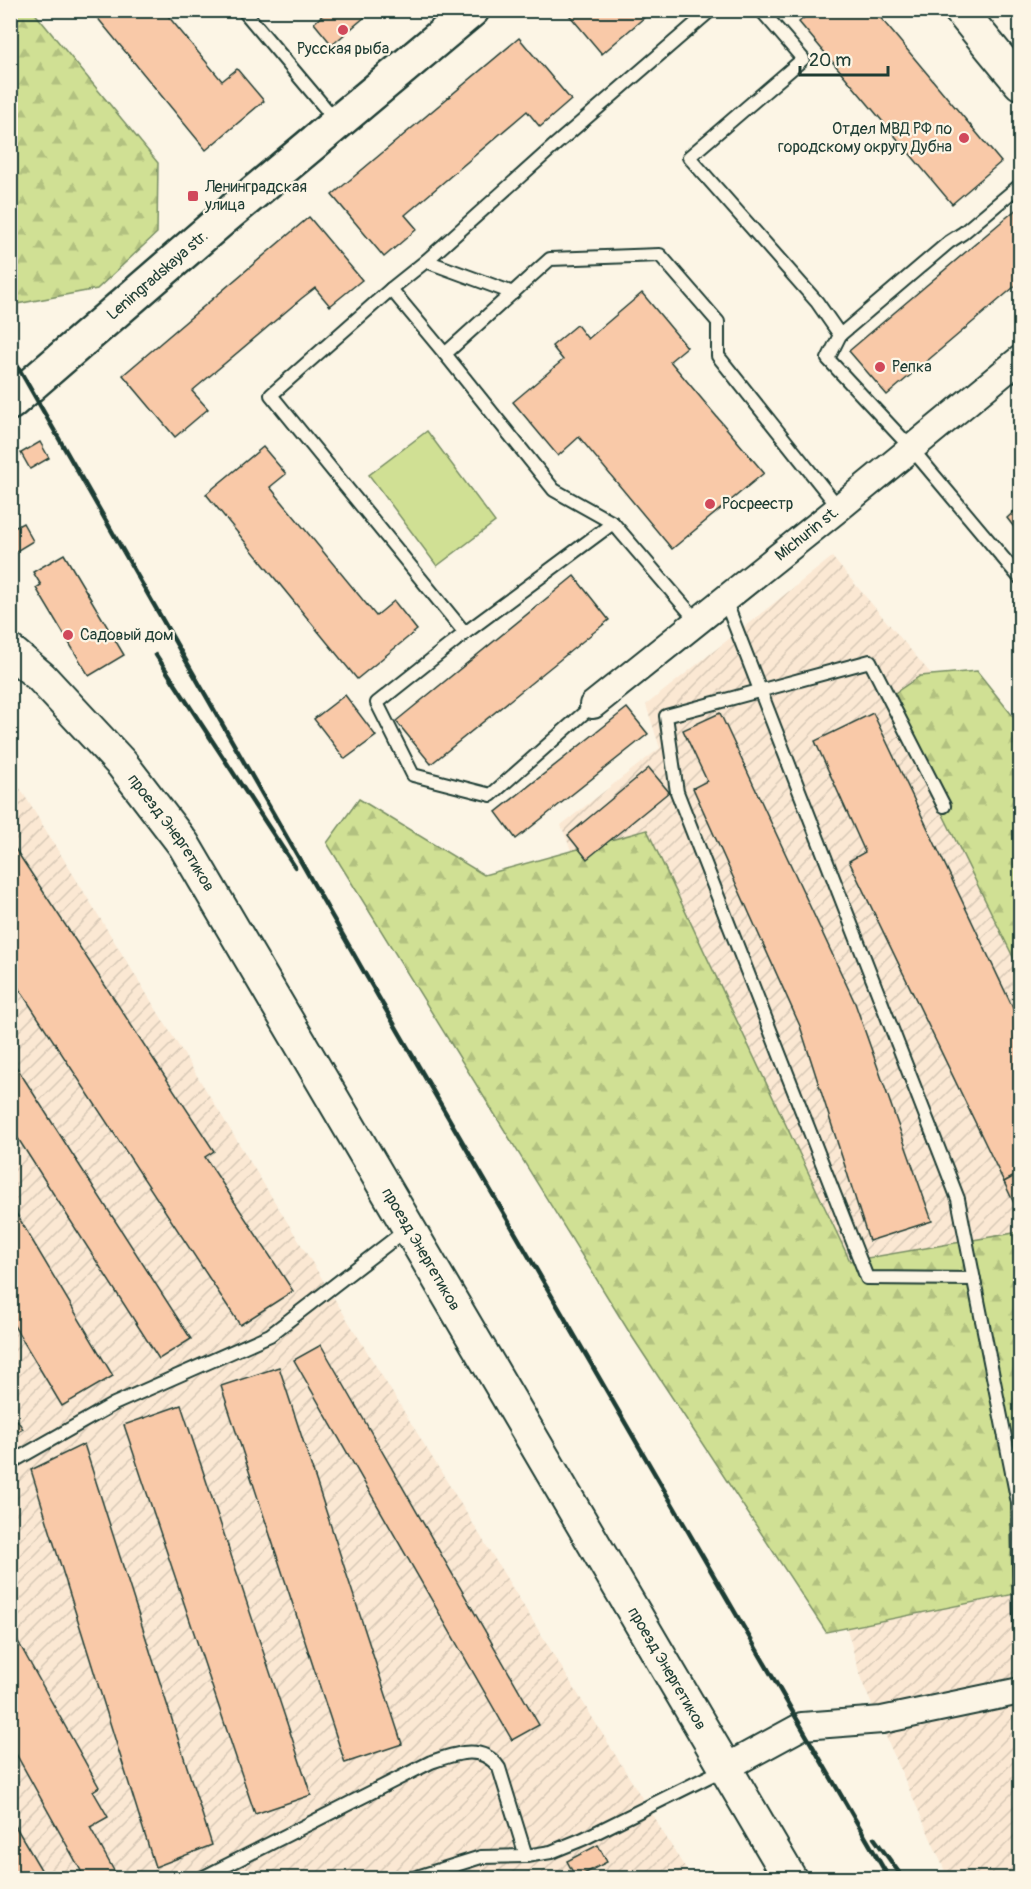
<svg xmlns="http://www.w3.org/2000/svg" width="1031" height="1889" font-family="Pangolin,sans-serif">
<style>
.industrial{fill:url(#industrial-furrows)}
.green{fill:#d0e094;stroke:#788e64;stroke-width:1.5}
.forest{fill:url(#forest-firs);stroke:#788e64;stroke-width:1.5}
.building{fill:#f9c9a8;stroke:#1f3d34;stroke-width:1.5}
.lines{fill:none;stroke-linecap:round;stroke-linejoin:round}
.service-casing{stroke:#1f3d34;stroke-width:16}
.minor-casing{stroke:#1f3d34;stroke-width:30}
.tertiary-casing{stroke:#1f3d34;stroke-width:36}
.secondary-casing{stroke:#1f3d34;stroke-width:38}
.service{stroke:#fcf5e5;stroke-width:12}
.minor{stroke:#fcf5e5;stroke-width:26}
.tertiary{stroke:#fcf5e5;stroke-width:32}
.secondary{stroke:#fcf5e5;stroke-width:33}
.rail{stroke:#1f3d34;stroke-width:4.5}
.poi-dot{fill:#d1495b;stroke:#fcf5e5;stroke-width:2}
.labels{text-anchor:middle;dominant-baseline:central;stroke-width:4.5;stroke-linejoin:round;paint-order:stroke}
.poi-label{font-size:16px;fill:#1f3d34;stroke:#fcf5e5;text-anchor:start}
.street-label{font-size:16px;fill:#1f3d34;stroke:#fcf5e5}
</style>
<defs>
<pattern id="industrial-furrows" width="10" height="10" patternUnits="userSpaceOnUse" patternTransform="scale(1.5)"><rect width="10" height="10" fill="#fbe8d3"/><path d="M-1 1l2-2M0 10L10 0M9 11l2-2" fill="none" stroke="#d7c8b6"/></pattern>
<pattern id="forest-firs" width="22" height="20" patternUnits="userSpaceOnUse" patternTransform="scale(1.5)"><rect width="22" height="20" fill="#d0e094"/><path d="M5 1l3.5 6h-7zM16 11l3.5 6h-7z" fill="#b2c180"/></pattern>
</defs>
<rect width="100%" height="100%" fill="#fcf5e5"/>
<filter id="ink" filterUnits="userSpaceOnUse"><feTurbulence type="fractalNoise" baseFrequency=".0167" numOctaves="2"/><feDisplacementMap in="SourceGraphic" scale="12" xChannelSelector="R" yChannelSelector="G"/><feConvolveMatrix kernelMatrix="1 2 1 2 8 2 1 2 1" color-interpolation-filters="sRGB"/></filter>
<g filter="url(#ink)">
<!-- industrial -->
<g class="industrial">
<polygon points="832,557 1020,779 1020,1878 948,1878 862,1682 759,1322 561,825 660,748 646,705"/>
<polygon points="10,772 690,1876 685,1878 11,1878"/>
</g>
<!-- green -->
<polygon class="green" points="427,431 495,522 437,566 369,475"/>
<!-- forest -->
<g class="forest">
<polygon points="10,11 33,11 158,163 157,233 97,289 11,305"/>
<polygon points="977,671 1020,725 1020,971 886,699 920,676"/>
<polygon points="359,799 484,875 647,830 850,1261 1020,1232 1020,1593 826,1632 631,1335 327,843"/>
</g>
<!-- building -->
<g class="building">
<polygon points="91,10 163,10 222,81 237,69 264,101 206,150"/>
<polygon points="328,10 373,10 332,45 314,23"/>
<polygon points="565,10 653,10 602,54"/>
<polygon points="813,10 874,10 1001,162 952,204 799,22"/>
<polygon points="519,38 571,100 540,127 527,111 405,215 417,229 384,257 332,195"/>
<polygon points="1020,206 1020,282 887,395 849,351"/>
<polygon points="309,217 362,280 330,306 315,288 302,298 192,391 208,409 175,437 123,375"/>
<polygon points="642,293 687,347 670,361 764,473 672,549 579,437 558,456 513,402 563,360 552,346 577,325 588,339"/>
<polygon points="40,442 49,458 30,469 21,453"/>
<polygon points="263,447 286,474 270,487 376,616 394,601 417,630 357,679 206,494"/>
<polygon points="1020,506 1020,535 1007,518"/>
<polygon points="10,522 14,528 23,523 33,541 10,555"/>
<polygon points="64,554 124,655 89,676 36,588 41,585 33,572"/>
<polygon points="574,576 609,620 431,764 396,721"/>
<polygon points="345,695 376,736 345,759 314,719"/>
<polygon points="627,708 648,734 516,839 496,812"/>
<polygon points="720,713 855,1003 932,1221 869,1241 800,1026 693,788 707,781 683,730"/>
<polygon points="873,713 1020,1023 1020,1173 1004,1182 849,861 865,852 815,741"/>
<polygon points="649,768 669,792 587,859 568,835"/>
<polygon points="10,841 214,1151 205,1157 293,1291 240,1325 10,975"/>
<polygon points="10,1057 191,1339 159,1359 10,1126"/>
<polygon points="1020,1173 1020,1216 1004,1182"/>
<polygon points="10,1203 113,1376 62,1406 10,1319"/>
<polygon points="321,1345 539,1725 512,1740 294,1360"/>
<polygon points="279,1367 402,1744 345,1763 221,1386"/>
<polygon points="181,1405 311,1795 255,1814 124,1425"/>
<polygon points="10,1409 23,1429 10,1436"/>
<polygon points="84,1444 212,1845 155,1867 31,1470"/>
<polygon points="10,1627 99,1787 93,1791 108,1817 90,1827 118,1878 85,1878 10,1743"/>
<polygon points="10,1817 46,1878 10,1878"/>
<polygon points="598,1845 607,1862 576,1878 567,1861"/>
</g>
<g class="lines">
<defs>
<g id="service">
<polyline points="243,10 337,122"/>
<polyline points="761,10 803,59 689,157 817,302 840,335 949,242 963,233 1020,185"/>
<polyline points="426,261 513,293"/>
<polyline points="391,289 445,354 550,259 660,255 718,322 718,356 839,508"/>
<polyline points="840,335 828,359 911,448 1020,578"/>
<polyline points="445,354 554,490 613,523"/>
<polyline points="725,600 958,1199 1018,1503 1020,1628"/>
<polyline points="698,622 613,523 465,633 271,395 391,289 426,261 555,145 711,10"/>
<polyline points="465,633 377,703 413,775 491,795 593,705"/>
<polyline points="944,806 870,661 666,716 677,792 867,1278 974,1279"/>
<polyline points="10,1463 114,1404 270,1335 407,1229"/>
<path d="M202,1878L431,1762C455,1754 482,1743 499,1768L526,1856L551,1852L583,1839L724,1769"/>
<polyline points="414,1878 481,1857 526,1856"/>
</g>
<g id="minor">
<path id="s1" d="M593,705L839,508L1020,359"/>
<polyline points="725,1768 802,1726 882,1720 1020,1691"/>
</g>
<g id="tertiary">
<polyline points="960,10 1020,83"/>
<path id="s2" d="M10,651L41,677L122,764L184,845L790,1878"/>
</g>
<g id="secondary">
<path id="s3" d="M10,403L220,221L472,10"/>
</g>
</defs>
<!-- service casing -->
<use href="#service" class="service-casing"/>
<!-- minor casing -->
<use href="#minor" class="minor-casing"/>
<!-- tertiary casing -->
<use href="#tertiary" class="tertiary-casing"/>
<!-- secondary casing -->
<use href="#secondary" class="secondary-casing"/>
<!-- service -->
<use href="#service" class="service"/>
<!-- minor -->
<use href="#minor" class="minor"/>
<!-- tertiary -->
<use href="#tertiary" class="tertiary"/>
<!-- secondary -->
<use href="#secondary" class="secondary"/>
<!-- rail -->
<g class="rail">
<polyline points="10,353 364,972 889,1878"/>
<polyline points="156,655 295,867"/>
<polyline points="874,1838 903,1878"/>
</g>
</g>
</g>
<!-- markers -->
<g class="poi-dot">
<circle cx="343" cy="30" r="6"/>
<circle cx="964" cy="138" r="6"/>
<rect x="187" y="190" width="12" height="12" rx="3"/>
<circle cx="880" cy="367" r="6"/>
<circle cx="710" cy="504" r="6"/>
<circle cx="68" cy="635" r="6"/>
</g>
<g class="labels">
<!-- poi labels -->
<g class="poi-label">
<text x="343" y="49" text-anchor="middle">Русская рыба</text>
<text x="952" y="129" text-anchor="end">Отдел МВД РФ по<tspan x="952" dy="18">городскому округу Дубна</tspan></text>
<text x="205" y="187">Ленинградская<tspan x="205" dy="18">улица</tspan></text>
<text x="892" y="367">Репка</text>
<text x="722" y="504">Росреестр</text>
<text x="80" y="635">Садовый дом</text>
</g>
<!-- street labels -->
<g class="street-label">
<text stroke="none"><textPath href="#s3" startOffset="195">Leningradskaya str.</textPath></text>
<text stroke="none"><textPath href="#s1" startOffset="274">Michurin st.</textPath></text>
<text stroke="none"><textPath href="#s2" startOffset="244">проезд Энергетиков</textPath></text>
<text stroke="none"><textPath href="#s2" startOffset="730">проезд Энергетиков</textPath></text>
<text stroke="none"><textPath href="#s2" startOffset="1216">проезд Энергетиков</textPath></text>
</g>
</g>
<!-- margin -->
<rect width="1031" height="1889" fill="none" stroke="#fcf5e5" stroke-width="36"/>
<rect x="18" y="18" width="995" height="1853" fill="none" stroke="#1f3d34" stroke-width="2" filter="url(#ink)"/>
<!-- scale -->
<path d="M800 66v9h88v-9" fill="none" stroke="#1f3d34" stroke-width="3"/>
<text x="809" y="66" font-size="18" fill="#1f3d34" stroke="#fcf5e5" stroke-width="4.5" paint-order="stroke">20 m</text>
</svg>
